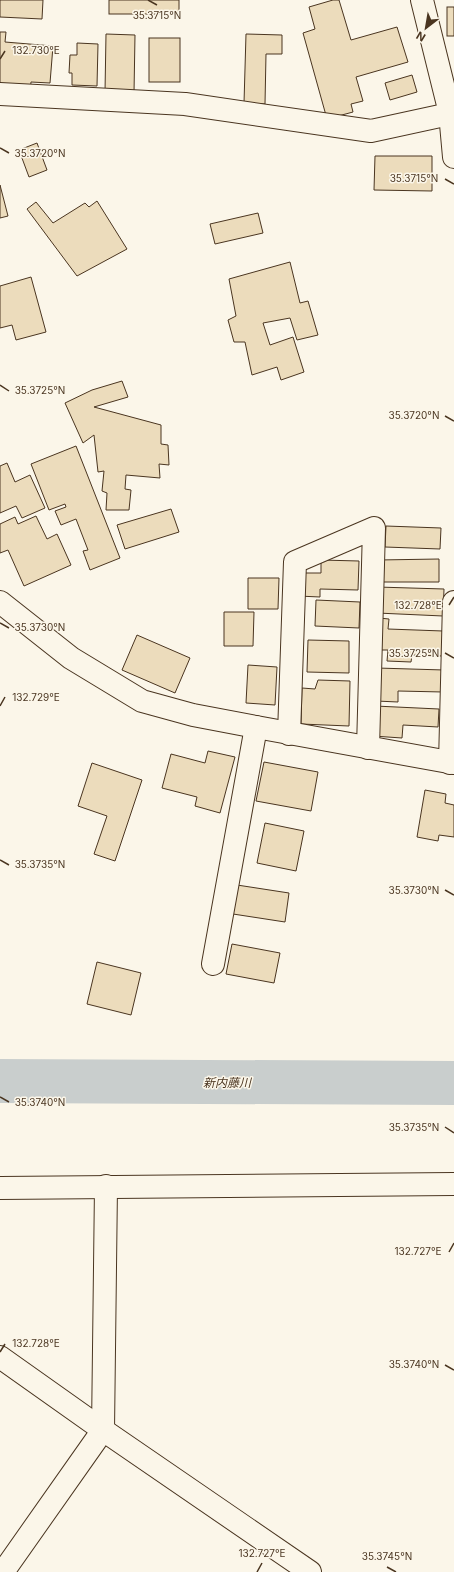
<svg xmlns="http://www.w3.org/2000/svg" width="454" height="1572" font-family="Inter,'Noto Sans JP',sans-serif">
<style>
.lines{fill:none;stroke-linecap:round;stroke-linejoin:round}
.river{stroke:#c9cecd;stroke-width:44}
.building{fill:#ecdcbc;stroke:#4a3520}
.minor-casing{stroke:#4a3520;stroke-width:24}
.minor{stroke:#fbf6e9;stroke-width:22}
.ticks{fill:none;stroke:#4a3520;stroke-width:1.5}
.labels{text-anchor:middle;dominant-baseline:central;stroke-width:3;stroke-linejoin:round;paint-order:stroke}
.water-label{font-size:12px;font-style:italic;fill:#4a3520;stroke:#fbf6e9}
.ticks-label{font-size:10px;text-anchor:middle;fill:#4a3520;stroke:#fbf6e9;stroke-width:3;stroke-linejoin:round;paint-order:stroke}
</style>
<rect width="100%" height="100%" fill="#fbf6e9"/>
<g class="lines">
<!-- river -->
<polyline class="river" points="0,1081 454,1083"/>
</g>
<!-- building -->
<g class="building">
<polygon points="0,0 43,0 42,19 0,17"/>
<rect x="109" y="0" width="70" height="14"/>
<polygon points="333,0 339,0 351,40 397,27 408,62 356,77 363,101 351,104 353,112 327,119 303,33 315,29 309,7"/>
<rect x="447" y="7" width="7" height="29"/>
<polygon points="0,32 6,32 5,42 53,46 50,83 31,82 30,93 0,91"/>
<polygon points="106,34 135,35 134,93 105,92"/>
<polygon points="246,34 282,35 282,54 266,54 265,104 244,103"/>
<rect x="149" y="38" width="31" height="44"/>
<polygon points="77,43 98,44 97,86 72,85 72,73 69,73 70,55 77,55"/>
<polygon points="412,75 417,92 390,100 385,83"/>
<polygon points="37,143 47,170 29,177 19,150"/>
<polygon points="375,156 432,156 432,191 374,190"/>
<polygon points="0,185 8,216 0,218"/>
<polygon points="97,201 127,249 77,276 27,209 36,202 53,223 85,203 89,207"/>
<polygon points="258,213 263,233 215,244 210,224"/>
<polygon points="290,262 300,303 308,301 318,335 297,340 290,318 263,323 270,345 293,337 304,372 281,380 277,367 252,375 245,342 234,342 228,320 236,316 229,279"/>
<polygon points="31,277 46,332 16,340 12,325 0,328 0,286"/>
<polygon points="122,381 128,397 94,407 161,425 161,444 168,445 169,465 159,464 160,478 126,475 125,489 131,490 129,510 106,510 107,493 102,491 104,471 98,472 94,435 83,443 65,403 92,390"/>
<polygon points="76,446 120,558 90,570 83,551 88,550 76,519 61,525 55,511 66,507 65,504 49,510 31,464"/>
<polygon points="7,463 15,482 30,475 45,508 22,518 16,506 0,513 0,466"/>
<polygon points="171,509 179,532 125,549 117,525"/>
<polygon points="36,516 47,539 57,534 71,565 24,586 8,550 0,553 0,524 15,517 18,524"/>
<polygon points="386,526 441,528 440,549 385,547"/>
<polygon points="439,559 439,582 379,582 378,560"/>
<polygon points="321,560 359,561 358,590 320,589 320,597 298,596 298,573 321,573"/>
<polygon points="248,578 279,578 278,609 248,609"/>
<polygon points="377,587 444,589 443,616 377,613"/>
<polygon points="316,600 360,602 359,628 315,626"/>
<polygon points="224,612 254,612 253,646 224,646"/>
<polygon points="379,618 389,619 388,629 443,631 442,656 412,655 411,662 387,661 388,650 378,650"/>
<polygon points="137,635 190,658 175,693 122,670"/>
<polygon points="308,640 349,641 349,673 307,672"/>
<polygon points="248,665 277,667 275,705 246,703"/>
<polygon points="377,668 444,670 443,692 398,691 398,702 376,701"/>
<polygon points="318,680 350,681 349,726 301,724 302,688 315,689"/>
<polygon points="375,706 439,709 438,727 403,725 402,738 373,736"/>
<polygon points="208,751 235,757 220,813 195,806 197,797 162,788 171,754 205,763"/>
<polygon points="264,762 318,772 311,811 256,801"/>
<polygon points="92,763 142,780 115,861 94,854 107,816 78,806"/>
<polygon points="425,790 446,794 445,803 454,805 454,837 439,835 438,841 417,837"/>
<polygon points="265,823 304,831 296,871 257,863"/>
<polygon points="237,885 289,893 285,922 233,914"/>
<polygon points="232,944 280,953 274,983 226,974"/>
<polygon points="97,962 141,973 131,1015 87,1004"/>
</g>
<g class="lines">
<defs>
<g id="minor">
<polyline points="422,0 450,113 454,157"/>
<polyline points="0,94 185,104 371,131 454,113"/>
<polyline points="0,602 71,658 142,701 193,715 256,727 454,763"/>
<polyline points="289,734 295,562 374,528 368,748"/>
<polyline points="450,763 454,602"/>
<polyline points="213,964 256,727"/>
<polyline points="0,1188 454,1184"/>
<polyline points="0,1357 103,1430 310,1572"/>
<polyline points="3,1572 103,1430 106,1186"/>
</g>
</defs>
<!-- minor casing -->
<use href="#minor" class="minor-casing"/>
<!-- minor -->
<use href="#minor" class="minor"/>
</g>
<!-- ticks -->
<path class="ticks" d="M148,0L157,5M0,59L5,51M0,148L9,153M445,179L454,184M0,385L9,391M445,416L454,421M449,605L454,597M0,623L9,628M445,653L454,658M0,706L5,697M0,860L9,865M445,890L454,895M0,1097L9,1102M445,1127L454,1133M449,1252L454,1243M0,1352L5,1344M445,1365L454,1370M387,1567L396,1572M257,1572L262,1563"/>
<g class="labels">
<!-- water labels -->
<g class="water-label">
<text x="227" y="1082">新内藤川</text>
</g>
</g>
<g class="ticks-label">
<text x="157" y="19">35.3715°N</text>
<text x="36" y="54">132.730°E</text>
<text x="40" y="157">35.3720°N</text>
<text x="414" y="182">35.3715°N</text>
<text x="40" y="394">35.3725°N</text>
<text x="414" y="419">35.3720°N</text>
<text x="418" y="609">132.728°E</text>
<text x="40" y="631">35.3730°N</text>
<text x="414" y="657">35.3725°N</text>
<text x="36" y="701">132.729°E</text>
<text x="40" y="868">35.3735°N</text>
<text x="414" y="894">35.3730°N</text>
<text x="40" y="1106">35.3740°N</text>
<text x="414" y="1131">35.3735°N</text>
<text x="418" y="1255">132.727°E</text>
<text x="36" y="1347">132.728°E</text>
<text x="414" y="1368">35.3740°N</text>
<text x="262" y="1557">132.727°E</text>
<text x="387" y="1560">35.3745°N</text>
</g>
<!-- north arrow -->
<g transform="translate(426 28) rotate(211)" stroke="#fbf6e9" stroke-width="3" paint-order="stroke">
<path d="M0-3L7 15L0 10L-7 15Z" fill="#4a3520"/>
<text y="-6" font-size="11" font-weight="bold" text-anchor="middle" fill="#4a3520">N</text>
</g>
</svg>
